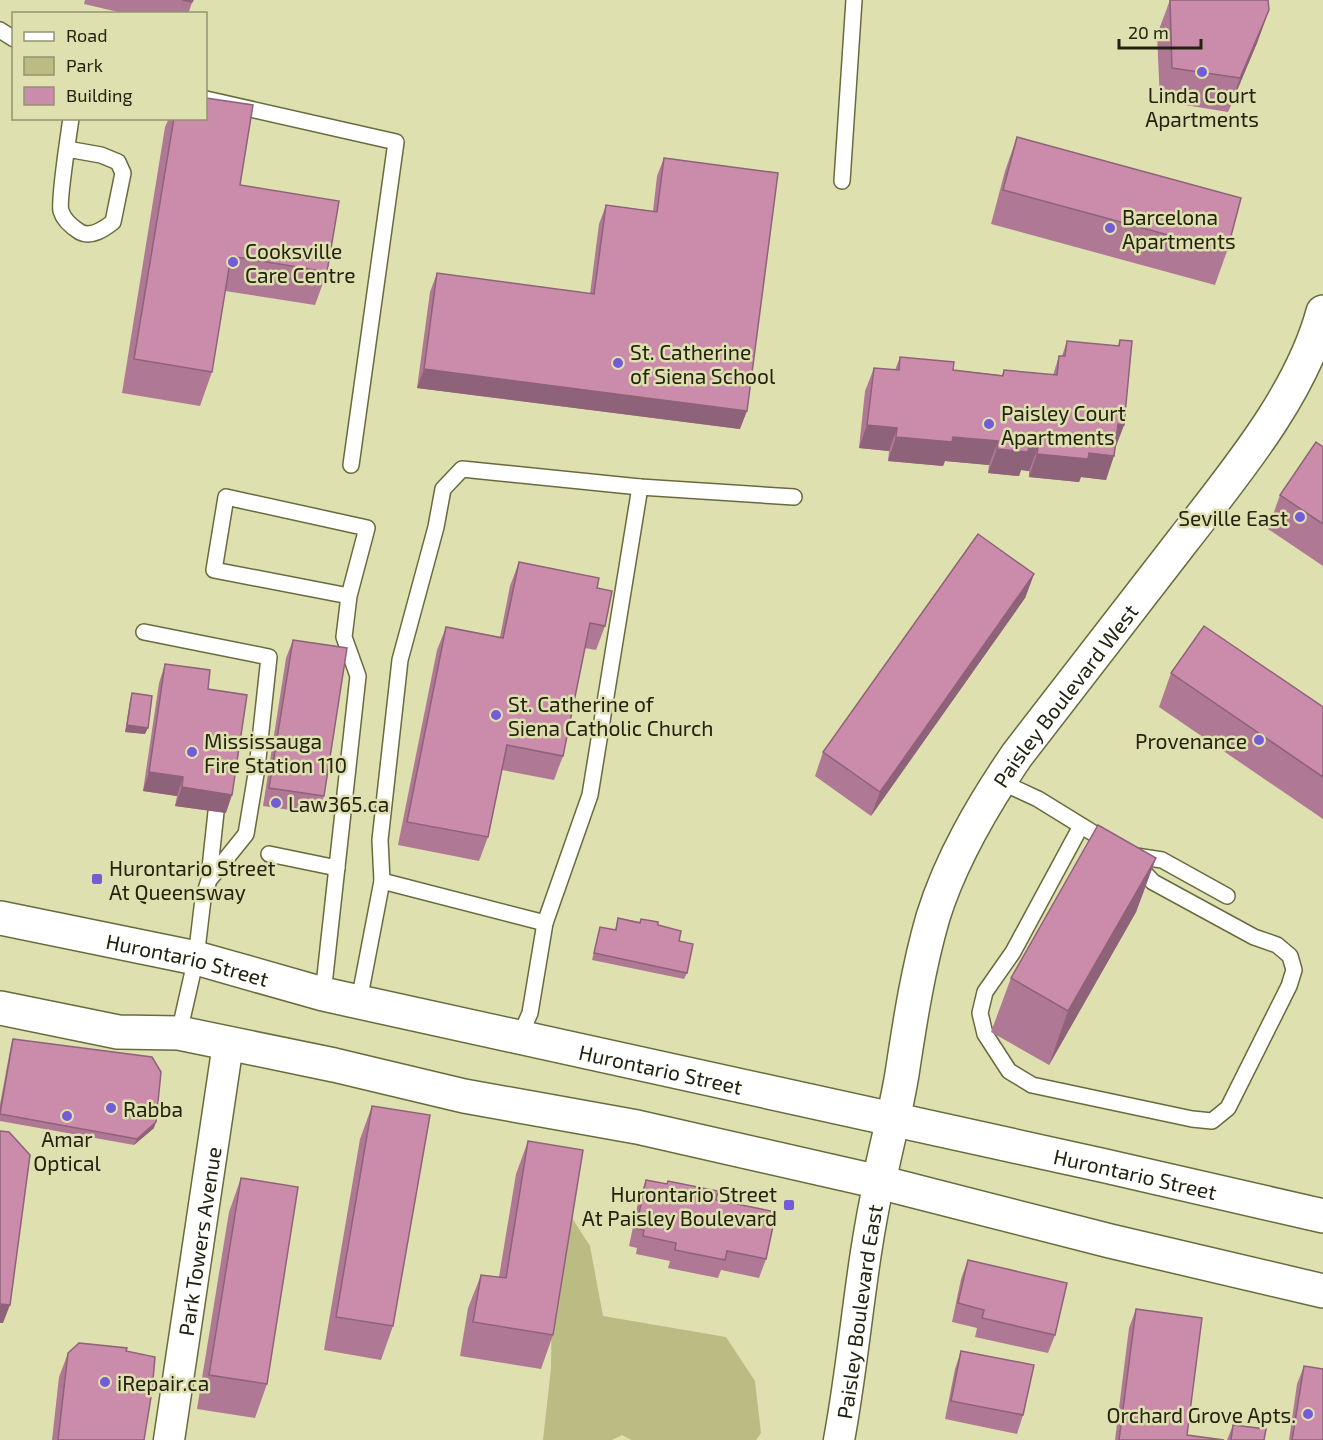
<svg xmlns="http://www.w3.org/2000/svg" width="1323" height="1440" font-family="'Exo 2',sans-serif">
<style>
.green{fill:#bbbc84}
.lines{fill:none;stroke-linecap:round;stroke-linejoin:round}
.service-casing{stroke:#6a6a3e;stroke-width:18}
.minor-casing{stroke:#6a6a3e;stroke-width:33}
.tertiary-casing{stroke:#6a6a3e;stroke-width:36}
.primary-casing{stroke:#6a6a3e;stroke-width:36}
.service{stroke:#fff;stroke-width:15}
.minor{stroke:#fff;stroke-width:30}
.tertiary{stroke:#fff;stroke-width:33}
.primary{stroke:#fff;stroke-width:33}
.wall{fill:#af7894}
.shaded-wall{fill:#8e6278}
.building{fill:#cb8cac;stroke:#8e6278;stroke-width:1.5}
.poi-dot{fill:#745cd6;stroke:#dfe0af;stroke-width:2}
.labels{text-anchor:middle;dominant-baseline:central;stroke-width:5;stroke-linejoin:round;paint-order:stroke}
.poi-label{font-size:21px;fill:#22220f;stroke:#dfe0af;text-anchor:start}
.street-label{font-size:21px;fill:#22220f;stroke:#dfe0af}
</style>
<rect width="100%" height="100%" fill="#dfe0af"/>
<!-- green -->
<polygon class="green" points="572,1218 590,1246 603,1316 726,1337 755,1381 761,1433 756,1440 631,1440 622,1435 612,1440 543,1440 551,1368 552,1287"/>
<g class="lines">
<defs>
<g id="service">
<polyline points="0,30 14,39"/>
<polyline points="206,99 396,142 351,465"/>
<path d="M67,149L101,155L118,162L123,173L113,222C104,229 91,238 80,232C72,227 64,221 61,211C58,202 69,133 71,118"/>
<polyline points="842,181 854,0"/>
<polyline points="144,632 269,657 257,768 246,834 209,880 203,899 196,958 179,1033"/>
<polyline points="999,781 1038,799 1111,844"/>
<polyline points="1081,826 1013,952 985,992 980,1013 985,1034 1009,1071 1032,1085 1192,1119 1212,1121 1228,1108 1289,986 1294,970 1290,956 1277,945 1254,937 1153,882 1135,863"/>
<polyline points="269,854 337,868"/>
<polyline points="1136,856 1162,860 1227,896"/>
<polyline points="209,877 216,812"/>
<polyline points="382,881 545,923"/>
<polyline points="323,994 358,676 344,637 349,596 367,528 226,497 214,570 349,596"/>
<polyline points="359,1001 382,881 380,840 400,660 436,527 443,489 462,469 640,487 794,497"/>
<polyline points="519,1038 530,1013 545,923 590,795 640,487"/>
</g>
<g id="minor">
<path id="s1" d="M169,1440L228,1044"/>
<path id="s2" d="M839,1440C855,1354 860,1267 879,1182"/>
</g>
<g id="tertiary">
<path id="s3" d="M879,1182C886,1146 896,1111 902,1074C910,1021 918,969 933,917C951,859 983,805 1017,755C1073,683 1129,611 1184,539C1236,472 1301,394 1323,312"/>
</g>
<g id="primary">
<path id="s4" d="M0,918L196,958L323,994L1101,1165L1323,1216"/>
<polyline points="0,1008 118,1032 179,1033 334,1065 464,1096 637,1127 879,1182 1110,1241 1323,1291"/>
</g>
</defs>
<!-- service casing -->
<use href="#service" class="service-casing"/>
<!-- minor casing -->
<use href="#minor" class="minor-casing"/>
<!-- tertiary casing -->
<use href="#tertiary" class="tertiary-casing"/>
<!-- primary casing -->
<use href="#primary" class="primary-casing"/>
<!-- service -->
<use href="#service" class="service"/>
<!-- minor -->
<use href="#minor" class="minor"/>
<!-- tertiary -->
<use href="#tertiary" class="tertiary"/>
<!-- primary -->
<use href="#primary" class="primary"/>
</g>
<!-- wall -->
<g class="wall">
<polygon points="85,0 193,0 188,14 127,14 84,4"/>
<polygon points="1170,0 1269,10 1257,43 1228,112 1160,101 1157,35"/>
<polygon points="169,118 206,118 240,185 327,272 315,305 225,291 212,372 200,406 122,393 165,127"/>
<polygon points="1017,137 1227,251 1215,285 991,224 1005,171"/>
<polygon points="664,158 740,429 417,388 430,292 437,273 590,294 599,224 606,205 653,211 657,176"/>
<polygon points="1120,340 1124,425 1115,448 1106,480 1081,477 1079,482 1029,477 1029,471 1021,470 1019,476 988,473 989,465 945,461 943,466 888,461 889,451 859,448 865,391 874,368 895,370 900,357 953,370 1002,375 1004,370 1053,375 1059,356 1062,356 1067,341 1118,346"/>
<polygon points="1323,447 1323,566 1268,529 1280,495"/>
<polygon points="519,562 597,588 605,626 596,650 585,648 563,756 554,780 502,770 488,837 479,861 398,845 437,650 446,627 500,637 510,586"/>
<polygon points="1034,574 1025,598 871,816 815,776 823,752"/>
<polygon points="293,640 324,796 317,814 263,806 286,658"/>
<polygon points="165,664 208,689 226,813 175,806 177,796 143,791 159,683"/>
<polygon points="1171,673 1323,707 1323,819 1159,707"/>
<polygon points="132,693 145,734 125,732 130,700"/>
<polygon points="1156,858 1136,912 1049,1065 991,1032 1011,978"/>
<polygon points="618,918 658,925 679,941 687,973 684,979 592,960 600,927 615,930"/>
<polygon points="13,1039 154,1128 134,1145 0,1121 0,1104 11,1045"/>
<polygon points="372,1106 393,1326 381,1360 324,1350 360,1139"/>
<polygon points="528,1141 553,1335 541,1369 460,1356 468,1308 481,1275 499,1277 516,1174"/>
<polygon points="241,1178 267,1384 255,1418 197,1409 229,1212"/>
<polygon points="646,1180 716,1200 766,1259 759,1278 721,1270 718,1278 668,1268 670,1261 636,1254 637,1248 629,1246 639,1198"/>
<polygon points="968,1260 1055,1335 1048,1353 975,1337 977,1328 952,1322 961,1279"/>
<polygon points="1136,1309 1187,1435 1224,1440 1115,1440 1129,1328"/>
<polygon points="126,1351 144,1440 52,1440 59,1377 68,1353"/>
<polygon points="961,1351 1023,1415 1017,1434 945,1419 955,1369"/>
<polygon points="1304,1366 1323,1440 1289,1440 1297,1384"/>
<polygon points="1233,1425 1264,1440 1227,1440"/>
</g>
<!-- shaded-wall -->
<g class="shaded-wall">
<polygon points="1269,10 1257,43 1228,112 1240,78"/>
<polygon points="424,369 747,411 740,429 417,388"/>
<polygon points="1118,424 1124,425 1115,449"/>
<polygon points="867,425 897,428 889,451 859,448"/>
<polygon points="896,437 953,437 998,441 989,465 945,461 943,466 888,461"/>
<polygon points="1029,446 1038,447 1029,471 1021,470 1019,476 988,473 997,449"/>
<polygon points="1089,453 1114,456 1106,480 1081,477 1079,482 1029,477 1037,454"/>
<polygon points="1034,574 1025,598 871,816 880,792"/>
<polygon points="127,725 148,728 145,734 125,732"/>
<polygon points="149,772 183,777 177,796 143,791"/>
<polygon points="182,787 232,795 226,813 175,806"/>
<polygon points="1156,858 1136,912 1049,1065 1068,1011"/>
<polygon points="156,1122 154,1128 134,1145 137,1139"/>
<polygon points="0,1304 10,1305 3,1323 0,1323"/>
</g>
<!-- building -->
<g class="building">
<polygon points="182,0 193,0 192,2"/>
<polygon points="1170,0 1268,0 1269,10 1240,78 1172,68"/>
<polygon points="206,98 253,105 240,185 339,201 327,272 231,256 212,372 134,359 174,118 206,118"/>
<polygon points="1017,137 1241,198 1227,251 1003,190"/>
<polygon points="664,158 778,173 747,411 424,369 437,273 594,294 606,205 657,212"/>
<polygon points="1120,340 1132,341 1124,425 1118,424 1114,456 1089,453 1088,459 1037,454 1038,447 1029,446 1028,452 997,449 998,441 953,437 952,442 896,437 897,428 867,425 874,368 899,370 900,357 954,362 953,370 1003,376 1004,370 1057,375 1059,356 1065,356 1067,341 1119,346"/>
<polygon points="1316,442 1323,447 1323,524 1280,495"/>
<polygon points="978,534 1034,574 880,792 823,752"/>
<polygon points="519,562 599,578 597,588 612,591 605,626 590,623 563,756 507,745 488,837 407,822 446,627 503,638"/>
<polygon points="1204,626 1323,707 1323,777 1171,673"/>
<polygon points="293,640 347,648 324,796 269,788"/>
<polygon points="165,664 210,670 208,689 247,695 232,795 182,787 183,777 149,772"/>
<polygon points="132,693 152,696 148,728 127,725"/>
<polygon points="1098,825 1156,858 1068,1011 1011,978"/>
<polygon points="618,918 640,923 641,919 658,922 658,925 681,931 679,941 693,944 687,973 594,953 600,927 616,930"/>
<polygon points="13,1039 152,1057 161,1072 156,1122 137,1139 0,1114"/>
<polygon points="372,1106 430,1115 393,1326 336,1317"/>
<polygon points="0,1131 9,1132 30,1155 10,1305 0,1304"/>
<polygon points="528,1141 583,1150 553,1335 473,1322 481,1275 506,1278"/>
<polygon points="241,1178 298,1187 267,1384 209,1375"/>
<polygon points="646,1180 667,1184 668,1181 718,1191 716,1200 776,1212 766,1259 727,1251 725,1260 675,1250 676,1243 643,1236 644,1230 636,1228"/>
<polygon points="968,1260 1067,1283 1055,1335 982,1318 984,1310 958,1303"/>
<polygon points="1136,1309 1202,1318 1187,1435 1224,1440 1119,1440"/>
<polygon points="79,1343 127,1348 126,1351 155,1357 152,1391 144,1440 58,1440 68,1353"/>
<polygon points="961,1351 1034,1365 1023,1415 951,1401"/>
<polygon points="1304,1366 1323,1369 1323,1440 1292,1440"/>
<polygon points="1233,1425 1266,1429 1264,1440 1231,1440"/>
</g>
<!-- markers -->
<g class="poi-dot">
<circle cx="1202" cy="72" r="6"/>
<circle cx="1110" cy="228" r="6"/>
<circle cx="233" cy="262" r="6"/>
<circle cx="618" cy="363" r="6"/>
<circle cx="989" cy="424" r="6"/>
<circle cx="1300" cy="517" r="6"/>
<circle cx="496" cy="715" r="6"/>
<circle cx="1259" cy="740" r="6"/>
<circle cx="192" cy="752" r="6"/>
<circle cx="276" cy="803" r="6"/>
<rect x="91" y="873" width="12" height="12" rx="3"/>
<circle cx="111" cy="1108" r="6"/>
<circle cx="67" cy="1116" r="6"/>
<rect x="783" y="1199" width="12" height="12" rx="3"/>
<circle cx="105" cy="1382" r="6"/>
<circle cx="1308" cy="1414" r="6"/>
</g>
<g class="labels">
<!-- poi labels -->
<g class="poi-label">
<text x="1202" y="94" text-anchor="middle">Linda Court<tspan x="1202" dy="24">Apartments</tspan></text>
<text x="1122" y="216">Barcelona<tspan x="1122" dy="24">Apartments</tspan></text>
<text x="245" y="250">Cooksville<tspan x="245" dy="24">Care Centre</tspan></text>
<text x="630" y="351">St. Catherine<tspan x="630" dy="24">of Siena School</tspan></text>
<text x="1001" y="412">Paisley Court<tspan x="1001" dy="24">Apartments</tspan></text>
<text x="1288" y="517" text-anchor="end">Seville East</text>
<text x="508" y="703">St. Catherine of<tspan x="508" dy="24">Siena Catholic Church</tspan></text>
<text x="204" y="740">Mississauga<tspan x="204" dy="24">Fire Station 110</tspan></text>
<text x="1247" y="740" text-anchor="end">Provenance</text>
<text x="288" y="803">Law365.ca</text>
<text x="109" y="867">Hurontario Street<tspan x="109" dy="24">At Queensway</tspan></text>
<text x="123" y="1108">Rabba</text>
<text x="67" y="1138" text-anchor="middle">Amar<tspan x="67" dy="24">Optical</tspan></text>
<text x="777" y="1193" text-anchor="end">Hurontario Street<tspan x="777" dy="24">At Paisley Boulevard</tspan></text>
<text x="117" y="1382">iRepair.ca</text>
<text x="1296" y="1414" text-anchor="end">Orchard Grove Apts.</text>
</g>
<!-- street labels -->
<g class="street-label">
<text stroke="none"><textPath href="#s3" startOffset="530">Paisley Boulevard West</textPath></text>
<text stroke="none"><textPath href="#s4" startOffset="192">Hurontario Street</textPath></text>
<text stroke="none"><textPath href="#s4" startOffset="678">Hurontario Street</textPath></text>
<text stroke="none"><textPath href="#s4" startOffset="1164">Hurontario Street</textPath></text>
<text stroke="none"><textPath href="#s1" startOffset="201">Park Towers Avenue</textPath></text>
<text stroke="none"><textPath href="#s2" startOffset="130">Paisley Boulevard East</textPath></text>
</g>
</g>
<!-- legend -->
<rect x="12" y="12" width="195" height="108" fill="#dfe0af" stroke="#93946f" stroke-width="1.5"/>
<rect x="24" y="32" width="30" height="9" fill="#ffffff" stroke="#93946f" stroke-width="1.5"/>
<text x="66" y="42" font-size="18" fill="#22220f">Road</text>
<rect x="24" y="57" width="30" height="18" fill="#bbbc84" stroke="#93946f" stroke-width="1.5"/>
<text x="66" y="72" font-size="18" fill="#22220f">Park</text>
<rect x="24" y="87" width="30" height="18" fill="#cb8cac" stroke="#93946f" stroke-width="1.5"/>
<text x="66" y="102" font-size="18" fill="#22220f">Building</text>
<!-- scale -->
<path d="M1119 39v9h82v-9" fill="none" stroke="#22220f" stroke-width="3"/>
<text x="1128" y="39" font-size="18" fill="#22220f" stroke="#dfe0af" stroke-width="4.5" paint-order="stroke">20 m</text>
</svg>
